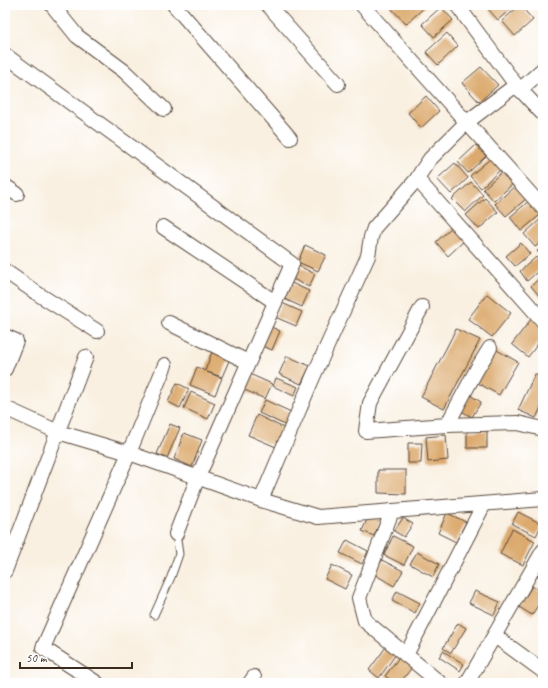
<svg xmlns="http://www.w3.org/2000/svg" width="548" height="688" font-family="Caveat,sans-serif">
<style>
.building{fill:#dcaa6e}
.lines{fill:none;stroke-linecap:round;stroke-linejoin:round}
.service-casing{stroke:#58483b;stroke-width:9}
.minor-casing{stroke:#58483b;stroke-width:16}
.service{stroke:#fff;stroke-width:7}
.minor{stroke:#fff;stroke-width:14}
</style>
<rect width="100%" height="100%" fill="#fff"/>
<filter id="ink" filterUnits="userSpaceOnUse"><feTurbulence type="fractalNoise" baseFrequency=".025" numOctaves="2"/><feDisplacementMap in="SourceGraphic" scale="8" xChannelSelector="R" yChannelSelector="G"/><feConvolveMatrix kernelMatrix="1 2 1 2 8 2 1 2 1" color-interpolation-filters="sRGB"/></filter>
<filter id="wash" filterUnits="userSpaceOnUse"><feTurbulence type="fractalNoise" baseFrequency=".012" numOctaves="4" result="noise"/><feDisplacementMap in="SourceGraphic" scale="16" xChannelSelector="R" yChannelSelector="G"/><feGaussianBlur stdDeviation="0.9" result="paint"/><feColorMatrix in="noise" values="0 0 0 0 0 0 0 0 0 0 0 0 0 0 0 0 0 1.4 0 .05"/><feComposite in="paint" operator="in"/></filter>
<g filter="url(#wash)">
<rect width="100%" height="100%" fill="#f9f0e1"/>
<g id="blocks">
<!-- building -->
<g class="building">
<polygon points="392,5 427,5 406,24 390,7"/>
<polygon points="492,5 515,5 498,20 488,9"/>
<polygon points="520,5 533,20 515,36 502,21"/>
<polygon points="441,7 453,20 434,37 422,24"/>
<polygon points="447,33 458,46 438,65 426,52"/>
<polygon points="481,67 498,85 479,102 462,83"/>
<polygon points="426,96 439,111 421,128 408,113"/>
<polygon points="476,145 486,156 468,173 458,162"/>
<polygon points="491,158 501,169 481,188 470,176"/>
<polygon points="455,163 468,178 451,194 437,179"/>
<polygon points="504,170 515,182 494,201 483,189"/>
<polygon points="471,182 483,195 465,212 452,199"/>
<polygon points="516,185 527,198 506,216 495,204"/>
<polygon points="485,198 498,212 479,229 466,215"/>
<polygon points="529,201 540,215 521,231 510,217"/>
<polygon points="543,217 543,241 535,247 524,234"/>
<polygon points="453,226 465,240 448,256 436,242"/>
<polygon points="521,243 530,254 515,266 506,256"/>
<polygon points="305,245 326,255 318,271 298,262"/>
<polygon points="543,247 543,258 537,251"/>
<polygon points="536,257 543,265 543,267 527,281 520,271"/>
<polygon points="295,264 315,274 309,287 289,277"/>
<polygon points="543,275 543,297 541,298 531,286"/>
<polygon points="287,281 309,291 302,307 280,297"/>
<polygon points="487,294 511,313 492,337 468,319"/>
<polygon points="282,303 302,312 296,326 275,317"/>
<polygon points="532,318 543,326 543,337 528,357 512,344"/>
<polygon points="269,326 280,331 272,350 260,345"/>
<polygon points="456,329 480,340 444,409 421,397"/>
<polygon points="213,349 231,356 222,377 207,372 222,378 215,395 190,385 197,367 205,371"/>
<polygon points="495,349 518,362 499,395 476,382"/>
<polygon points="287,356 310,366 301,384 279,374"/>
<polygon points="245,372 272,384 265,399 238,387"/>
<polygon points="535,374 543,378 543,403 536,418 518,410"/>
<polygon points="276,378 298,387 294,396 273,386"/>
<polygon points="177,383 189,389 180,408 168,402"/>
<polygon points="191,392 215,403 208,419 184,408"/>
<polygon points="470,395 481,402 472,417 461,411"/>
<polygon points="265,400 291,412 285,425 259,413"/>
<polygon points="257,415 284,428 276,447 248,435"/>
<polygon points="170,424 180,428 167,458 157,454"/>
<rect x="467" y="431" width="20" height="17"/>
<polygon points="184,433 202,440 192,467 174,459"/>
<polygon points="446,435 448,460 428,462 426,437"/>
<polygon points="408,443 422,443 421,463 408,463"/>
<polygon points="378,470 406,470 406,494 378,493"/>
<polygon points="518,512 542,524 536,536 512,524"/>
<polygon points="447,513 466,522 456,542 438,533"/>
<polygon points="369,515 381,520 374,536 362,531"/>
<polygon points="403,518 413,524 404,537 394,531"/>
<polygon points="512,529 535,541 523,565 500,554"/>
<polygon points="393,536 413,546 404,565 384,555"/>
<polygon points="347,540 368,551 362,564 340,553"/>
<polygon points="417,552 439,564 433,577 410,564"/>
<polygon points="382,560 403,571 394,586 374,574"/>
<polygon points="332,565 352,575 345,589 325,579"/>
<polygon points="532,586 543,593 543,597 532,615 519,607"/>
<polygon points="397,591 420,603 415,613 392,601"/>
<polygon points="475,591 500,602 494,615 469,603"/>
<polygon points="458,623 466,628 451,653 443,648"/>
<polygon points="386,647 396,654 379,678 369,670"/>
<polygon points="443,651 464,664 460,671 439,657"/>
<polygon points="400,656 413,666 400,683 395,683 385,676"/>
</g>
</g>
</g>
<g filter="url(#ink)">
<use href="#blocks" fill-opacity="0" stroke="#58483b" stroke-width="1"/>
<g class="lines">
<defs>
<polyline id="service" points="154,615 171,577 179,554 176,534"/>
<g id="minor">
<polyline points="52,5 77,36 124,71 164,109"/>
<polyline points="174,5 290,138"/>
<polyline points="268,5 338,84"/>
<polyline points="362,5 543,208"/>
<polyline points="5,55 292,264 198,477 176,534"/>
<polyline points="516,85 543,114"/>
<polyline points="520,90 543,69"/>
<polyline points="417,179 543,321"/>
<polyline points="5,186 17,194"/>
<polyline points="163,227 275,302"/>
<polyline points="5,271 38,294 97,331"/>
<polyline points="422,307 370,403 366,431 447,425 518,423 543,429"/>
<polyline points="169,323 248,362"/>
<polyline points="5,336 16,341 5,369"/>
<polyline points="5,408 58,432 129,453 261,500 318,517 543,499"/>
<polyline points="447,425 477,369 490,348"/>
<polyline points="261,500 313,377 368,256 371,237 374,228 417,179 421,172 430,159 467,122 516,85 457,5"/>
<polyline points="392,511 359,598 365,621 440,683"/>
<polyline points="5,571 86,357"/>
<polyline points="495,636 543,671"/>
<polyline points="406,655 484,504"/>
<polyline points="97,683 43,648 129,453 165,365"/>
<polyline points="250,683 254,677"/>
<polyline points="467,683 543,551"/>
</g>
</defs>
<!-- service casing -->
<use href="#service" class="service-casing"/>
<!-- minor casing -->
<use href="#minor" class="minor-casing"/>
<!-- service -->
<use href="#service" class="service"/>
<!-- minor -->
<use href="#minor" class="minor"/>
</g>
</g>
<!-- margin -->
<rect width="548" height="688" fill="none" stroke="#fff" stroke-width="20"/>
<!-- scale -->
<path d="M20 662v6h112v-6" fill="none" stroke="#3b2a1e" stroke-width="2"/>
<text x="26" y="662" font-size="12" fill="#3b2a1e" stroke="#ffffff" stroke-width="3" paint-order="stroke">50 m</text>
</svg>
